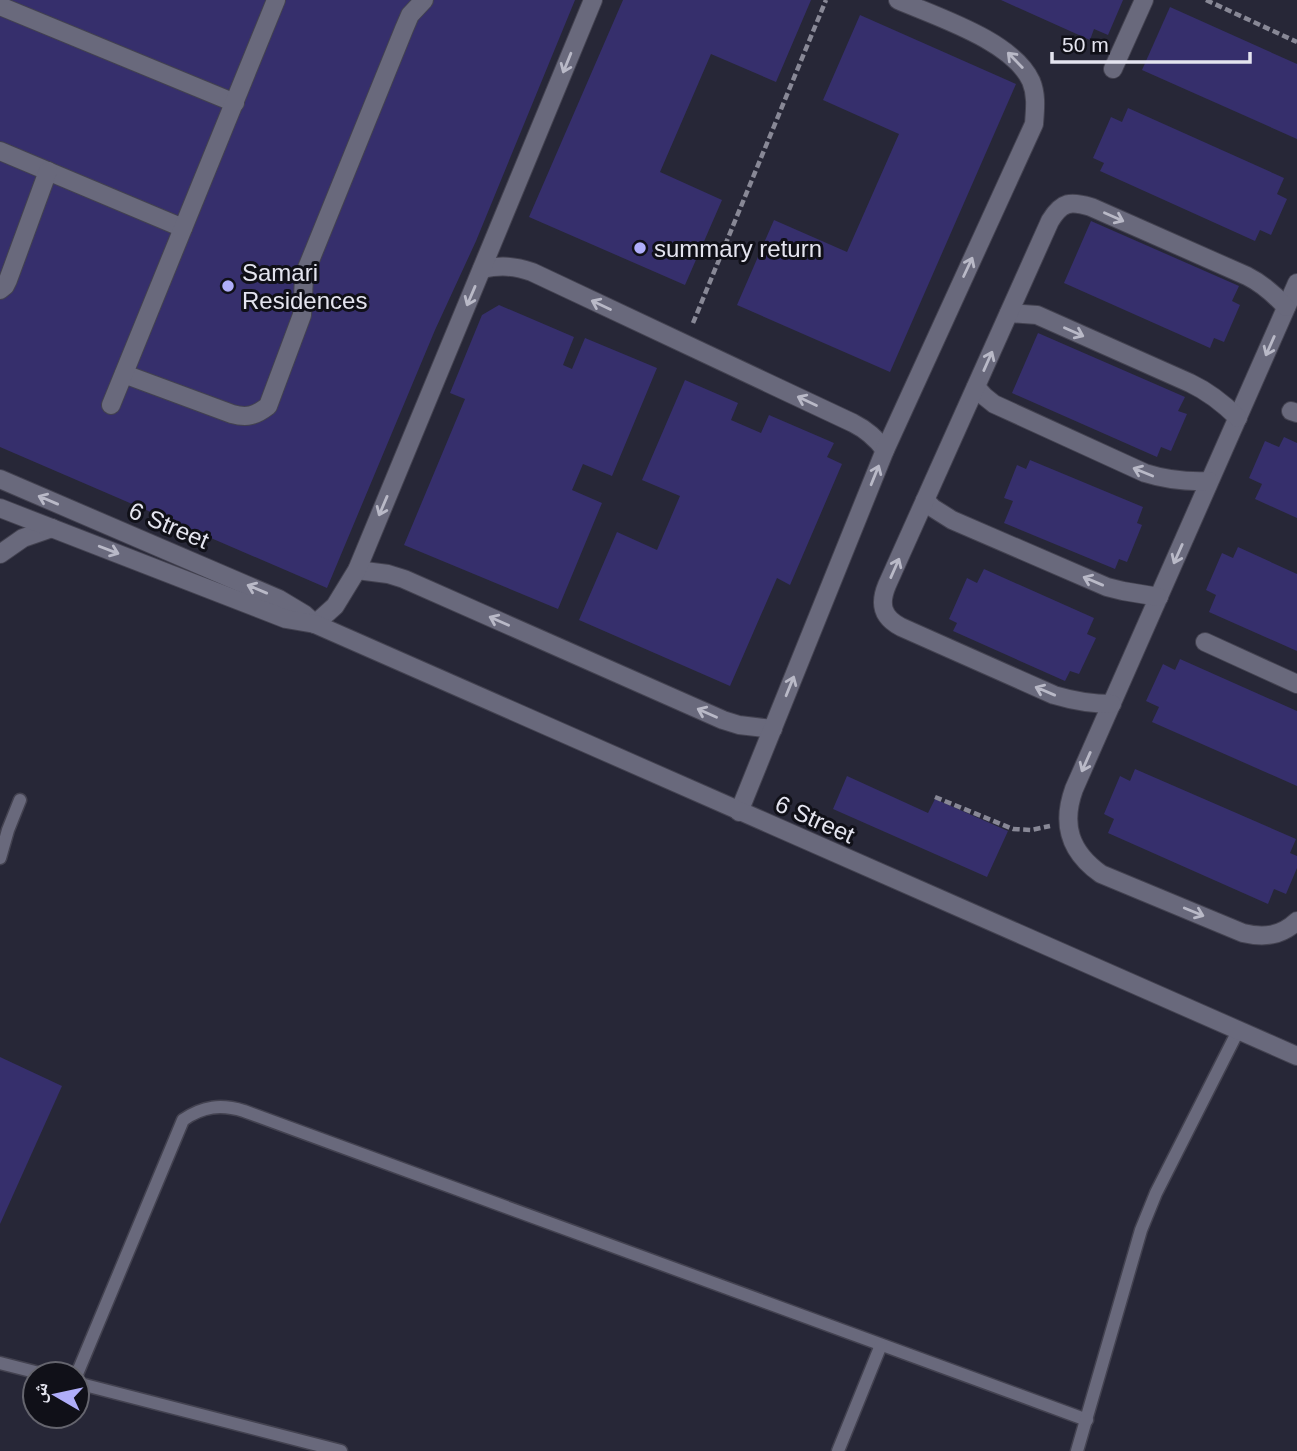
<svg xmlns="http://www.w3.org/2000/svg" width="1297" height="1451" font-family="Helvetica,'Noto Naskh Arabic',sans-serif">
<style>
.building{fill:#362f6c}
.lines{fill:none;stroke-linecap:round;stroke-linejoin:round}
.service-casing{stroke:#434250;stroke-width:15}
.minor-casing{stroke:#434250;stroke-width:20}
.tertiary-casing{stroke:#434250;stroke-width:20}
.path{stroke:#888896;stroke-width:4.5;stroke-dasharray:7 3.5;stroke-linecap:butt}
.service{stroke:#69697c;stroke-width:12}
.minor{stroke:#69697c;stroke-width:18}
.tertiary{stroke:#69697c;stroke-width:18}
.oneway{stroke:#b9b9c7}
.poi-dot{fill:#b0aefa;stroke:#101018;stroke-width:2.5}
.labels{text-anchor:middle;dominant-baseline:central;stroke-width:6;stroke-linejoin:round;paint-order:stroke}
.poi-label{font-size:24px;fill:#e4e4ef;stroke:#101018;text-anchor:start}
.street-label{font-size:24px;fill:#e4e4ef;stroke:#101018}
</style>
<rect width="100%" height="100%" fill="#272737"/>
<!-- building -->
<g class="building">
<polygon points="0,0 575,0 476,241 435,330 327,588 0,447"/>
<polygon points="623,0 811,0 776,82 711,54 660,172 722,200 685,285 529,217"/>
<polygon points="1001,0 1123,0 1108,35 1094,29 1090,40"/>
<polygon points="1170,7 1297,64 1297,139 1142,70"/>
<polygon points="860,15 1016,84 890,372 737,305 774,220 847,252 899,134 823,100"/>
<polygon points="1128,108 1284,178 1277,194 1287,199 1271,235 1260,230 1255,241 1100,171 1104,163 1093,158 1111,117 1122,122"/>
<polygon points="1091,221 1239,286 1232,301 1240,305 1224,342 1214,338 1210,348 1064,283"/>
<polygon points="499,305 574,337 563,365 572,369 585,338 657,368 612,476 583,464 572,490 602,503 558,609 404,545 465,399 450,393 482,315"/>
<polygon points="1038,333 1185,397 1178,411 1187,414 1171,451 1161,447 1157,457 1012,393"/>
<polygon points="685,380 738,403 731,420 761,433 769,415 834,443 827,457 842,464 790,585 777,578 730,686 579,620 617,532 657,550 680,496 642,480"/>
<polygon points="1284,437 1297,443 1297,518 1255,499 1262,484 1249,478 1265,441 1279,447"/>
<polygon points="1030,460 1143,507 1137,523 1142,525 1127,562 1119,559 1115,569 1004,523 1013,501 1004,498 1017,465 1026,469"/>
<polygon points="1238,547 1297,574 1297,651 1209,612 1216,595 1206,590 1222,553 1233,558"/>
<polygon points="984,569 1094,618 1087,634 1096,638 1079,674 1070,671 1065,681 953,631 957,623 949,619 967,578 977,583"/>
<polygon points="1180,659 1297,711 1297,786 1152,722 1159,707 1146,701 1163,664 1175,670"/>
<polygon points="1135,769 1296,839 1290,853 1297,856 1297,868 1286,894 1274,889 1268,904 1108,833 1114,819 1104,814 1120,776 1130,781"/>
<polygon points="847,776 928,813 935,799 1008,831 987,877 833,809"/>
<polygon points="0,1057 62,1086 0,1224"/>
</g>
<g class="lines">
<defs>
<g id="service">
<polyline points="0,858 8,830 20,800"/>
<polyline points="0,1363 43,1374"/>
<path d="M77,1374L183,1120C203,1106 221,1104 244,1111L1087,1420"/>
<polyline points="77,1383 341,1451"/>
<polyline points="838,1451 881,1345"/>
<polyline points="1077,1451 1141,1230 1156,1193 1238,1031"/>
</g>
<g id="minor">
<polyline points="0,6 235,103"/>
<polyline points="1113,69 1144,0"/>
<polyline points="0,151 183,228"/>
<path d="M482,269C501,265 514,266 532,272L853,423C867,430 876,438 885,450"/>
<path d="M1297,283L1074,789C1061,825 1070,852 1101,874L1243,933C1264,938 1281,936 1297,921"/>
<polyline points="0,290 5,286 8,280 48,171"/>
<path d="M1009,313L1037,315L1190,383C1209,392 1223,403 1238,418"/>
<path d="M124,374L232,414C247,418 255,416 268,406L302,315L304,278L307,268L404,29L410,15L424,0"/>
<path d="M976,387L984,396L994,404L1145,473C1167,480 1186,482 1209,481"/>
<polyline points="111,405 276,0"/>
<polyline points="1291,411 1297,413"/>
<polyline points="925,500 933,508 952,520 1107,587 1123,591 1159,597"/>
<polyline points="0,554 23,538 52,528"/>
<polyline points="357,570 388,574 404,579 723,720 739,725 773,729"/>
<polyline points="315,624 335,606 357,570 593,0"/>
<polyline points="1205,642 1297,684"/>
<path d="M1112,704C1091,704 1074,701 1054,695L901,627C882,617 879,604 887,585L1050,221C1062,201 1071,201 1091,207L1247,276C1263,284 1274,294 1286,307"/>
<path d="M739,812L885,450L1034,124C1035,110 1037,95 1031,81C1013,41 937,17 898,0"/>
</g>
<g id="tertiary">
<polyline points="0,479 279,599 304,614 315,624"/>
<polyline points="0,508 286,619 315,624 1297,1056"/>
</g>
</defs>
<!-- service casing -->
<use href="#service" class="service-casing"/>
<!-- minor casing -->
<use href="#minor" class="minor-casing"/>
<!-- tertiary casing -->
<use href="#tertiary" class="tertiary-casing"/>
<!-- path -->
<g class="path">
<polyline points="1206,0 1297,42"/>
<polyline points="693,323 826,0"/>
<polyline points="935,797 1013,829 1031,830 1050,826"/>
</g>
<!-- service -->
<use href="#service" class="service"/>
<!-- minor -->
<use href="#minor" class="minor"/>
<!-- tertiary -->
<use href="#tertiary" class="tertiary"/>
</g>
<!-- one-way arrows -->
<defs><path id="oneway-shaft" d="M-6 0H5M1.5-3L5.5 0L1.5 3" fill="none" stroke-width="1.6" stroke-linecap="round" stroke-linejoin="round" transform="scale(1.75)"/></defs>
<g class="oneway">
<use href="#oneway-shaft" transform="translate(1015 60) rotate(-134)"/>
<use href="#oneway-shaft" transform="translate(567 63) rotate(112)"/>
<use href="#oneway-shaft" transform="translate(1114 217) rotate(24)"/>
<use href="#oneway-shaft" transform="translate(968 267) rotate(-65)"/>
<use href="#oneway-shaft" transform="translate(471 296) rotate(113)"/>
<use href="#oneway-shaft" transform="translate(601 305) rotate(-155)"/>
<use href="#oneway-shaft" transform="translate(1074 332) rotate(24)"/>
<use href="#oneway-shaft" transform="translate(1270 346) rotate(114)"/>
<use href="#oneway-shaft" transform="translate(988 361) rotate(-66)"/>
<use href="#oneway-shaft" transform="translate(807 401) rotate(-155)"/>
<use href="#oneway-shaft" transform="translate(1143 472) rotate(-158)"/>
<use href="#oneway-shaft" transform="translate(875 475) rotate(-68)"/>
<use href="#oneway-shaft" transform="translate(48 500) rotate(-157)"/>
<use href="#oneway-shaft" transform="translate(383 506) rotate(113)"/>
<use href="#oneway-shaft" transform="translate(109 550) rotate(21)"/>
<use href="#oneway-shaft" transform="translate(1178 554) rotate(114)"/>
<use href="#oneway-shaft" transform="translate(895 568) rotate(-66)"/>
<use href="#oneway-shaft" transform="translate(1093 581) rotate(-157)"/>
<use href="#oneway-shaft" transform="translate(257 589) rotate(-157)"/>
<use href="#oneway-shaft" transform="translate(499 621) rotate(-156)"/>
<use href="#oneway-shaft" transform="translate(790 686) rotate(-68)"/>
<use href="#oneway-shaft" transform="translate(1045 691) rotate(-157)"/>
<use href="#oneway-shaft" transform="translate(707 713) rotate(-156)"/>
<use href="#oneway-shaft" transform="translate(1086 762) rotate(114)"/>
<use href="#oneway-shaft" transform="translate(1194 912) rotate(22)"/>
</g>
<!-- markers -->
<g class="poi-dot">
<circle cx="640" cy="248" r="7"/>
<circle cx="228" cy="286" r="7"/>
</g>
<g class="labels">
<!-- poi labels -->
<g class="poi-label">
<text x="654" y="248">summary return</text>
<text x="242" y="272">Samari<tspan x="242" dy="28">Residences</tspan></text>
</g>
<!-- street labels -->
<g class="street-label">
<text transform="translate(169 525) rotate(23)">6 Street</text>
<text transform="translate(815 819) rotate(24)">6 Street</text>
</g>
</g>
<!-- north arrow -->
<g transform="translate(56 1395) rotate(279)"><circle r="33" fill="#101018" stroke="#65656e" stroke-width="2"/>
<path d="M0-5L12 26L0 18L-12 26Z" fill="#b0aefa"/>
<text y="-10" font-size="19" font-weight="bold" text-anchor="middle" fill="#e4e4ef">ش</text>
</g>
<!-- scale -->
<path d="M1052 52v10h198v-10" fill="none" stroke="#e4e4ef" stroke-width="3.5"/>
<text x="1062" y="52" font-size="21" fill="#e4e4ef" stroke="#101018" stroke-width="5" paint-order="stroke">50 m</text>
</svg>
